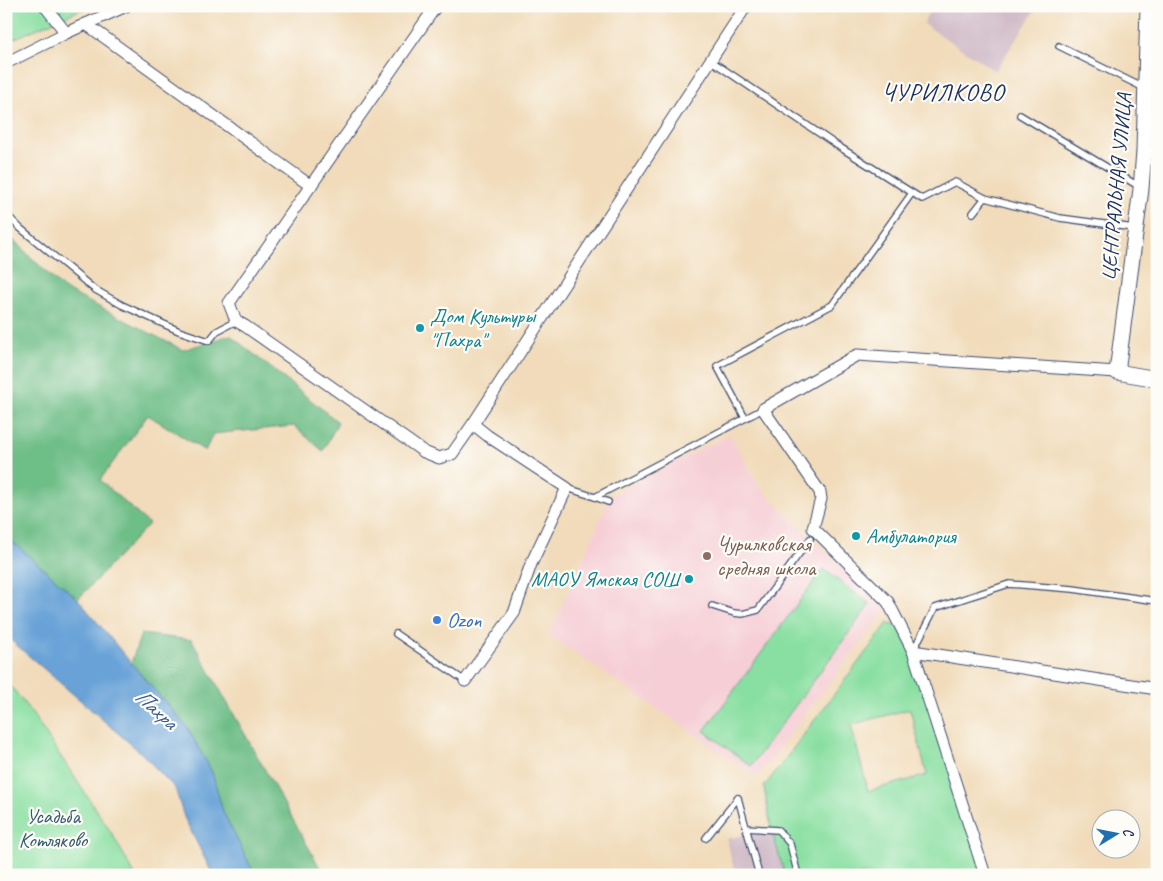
<svg xmlns="http://www.w3.org/2000/svg" width="1163" height="881" font-family="Caveat,sans-serif">
<style>
.built{fill:#f6cfd6}
.industrial{fill:#d1bdc9}
.green{fill:#89dfa1;stroke:#528780;fill-rule:evenodd}
.forest{fill:#6ebe87;stroke:#447672}
.water{fill:#67a2d7;stroke:#41689a}
.lines{fill:none;stroke-linecap:round;stroke-linejoin:round}
.service-casing{stroke:#3b496c;stroke-width:8}
.minor-casing{stroke:#3b496c;stroke-width:13}
.tertiary-casing{stroke:#3b496c;stroke-width:17}
.service{stroke:#fff;stroke-width:5.5}
.minor{stroke:#fff;stroke-width:11}
.tertiary{stroke:#fff;stroke-width:15}
.culture-dot{fill:#0f9aa8;stroke:#fdfcf7;stroke-width:2}
.education-dot{fill:#8d6e63;stroke:#fdfcf7;stroke-width:2}
.shop-dot{fill:#3f7fe0;stroke:#fdfcf7;stroke-width:2}
.labels{text-anchor:middle;dominant-baseline:central;stroke-width:4.5;stroke-linejoin:round;paint-order:stroke}
.street-label{font-size:21px;fill:#1b2f5e;stroke:#fdfcf7}
.culture-label{font-size:21px;fill:#0d838f;stroke:#fdfcf7;text-anchor:start}
.education-label{font-size:21px;fill:#785e54;stroke:#fdfcf7;text-anchor:start}
.shop-label{font-size:21px;fill:#366cbe;stroke:#fdfcf7;text-anchor:start}
.park-label{font-size:21px;fill:#365b6f;stroke:#fdfcf7}
.water-label{font-size:22px;font-style:italic;fill:#395d8e;stroke:#fdfcf7}
.quarter-label{font-size:24px;letter-spacing:1px;fill:#1b2f5e;stroke:#fdfcf7}
</style>
<rect width="100%" height="100%" fill="#fdfcf7"/>
<filter id="ink" filterUnits="userSpaceOnUse"><feTurbulence type="fractalNoise" baseFrequency=".02" numOctaves="2"/><feDisplacementMap in="SourceGraphic" scale="10" xChannelSelector="R" yChannelSelector="G"/><feConvolveMatrix kernelMatrix="1 2 1 2 8 2 1 2 1" color-interpolation-filters="sRGB"/></filter>
<filter id="wash" filterUnits="userSpaceOnUse"><feTurbulence type="fractalNoise" baseFrequency=".0096" numOctaves="4" result="noise"/><feDisplacementMap in="SourceGraphic" scale="20" xChannelSelector="R" yChannelSelector="G"/><feGaussianBlur stdDeviation="1.12" result="paint"/><feColorMatrix in="noise" values="0 0 0 0 0 0 0 0 0 0 0 0 0 0 0 0 0 1.4 0 .05"/><feComposite in="paint" operator="in"/></filter>
<g filter="url(#wash)">
<rect width="100%" height="100%" fill="#f1dbba"/>
<!-- built -->
<polygon class="built" points="730,434 760,488 886,610 757,777 549,635 608,502 612,495"/>
<!-- industrial -->
<g class="industrial">
<polygon points="933,6 1038,6 995,71 924,24 926,17"/>
<polygon points="771,828 785,875 735,875 727,839"/>
</g>
<!-- green -->
<g class="green">
<polygon points="6,6 89,6 6,42"/>
<polygon points="823,569 870,604 751,766 704,731"/>
<path d="M888,623L912,632L984,875H785L771,828L764,787ZM910,709L927,775L868,791L851,725Z"/>
<polygon points="6,680 31,712 111,832 135,875 6,875"/>
</g>
<!-- forest -->
<g class="forest">
<polygon points="6,233 64,289 183,350 230,335 338,422 323,451 294,426 213,434 205,451 148,415 100,480 149,524 78,599 6,536"/>
<polygon points="141,634 192,640 324,875 255,875 223,812 212,772 187,727 131,663"/>
</g>
<!-- water -->
<polygon class="water" points="6,536 78,599 131,663 187,727 212,772 223,812 255,875 213,875 184,817 175,788 141,753 6,636"/>
</g>
<g filter="url(#ink)">
<g class="lines">
<defs>
<g id="service">
<polyline points="1059,46 1144,88"/>
<polyline points="710,60 838,146 922,199 955,182 985,198"/>
<polyline points="1020,115 1140,187"/>
<polyline points="973,213 985,198 1060,218 1134,228"/>
<polyline points="6,214 20,228 94,289 122,305 179,331 209,341 217,331 236,321"/>
<polyline points="745,418 717,366 832,305 912,193"/>
<polyline points="567,488 595,497 763,409"/>
<polyline points="595,497 608,502"/>
<polyline points="712,606 734,613 742,614 758,610 810,539"/>
<polyline points="396,634 465,681"/>
<polyline points="913,651 935,608 1009,584 1073,589 1157,601"/>
<polyline points="738,798 759,875"/>
<polyline points="746,828 778,830 790,844 798,875"/>
<polyline points="706,838 738,798"/>
</g>
<g id="minor">
<polyline points="45,6 66,33"/>
<polyline points="436,6 229,303 236,321 245,326 424,452 439,458 452,454 473,424 746,6"/>
<polyline points="86,24 311,186"/>
<polyline points="6,63 66,33 126,6"/>
<polyline points="1144,151 1157,153"/>
<polyline points="913,651 1157,689"/>
<polyline points="465,681 514,613 531,564 567,488 488,436 473,424"/>
<polyline points="985,875 913,651 888,602 813,528 821,499 820,492 763,409 857,355 1117,372"/>
</g>
<polyline id="tertiary" points="1148,6 1144,151 1141,189 1117,372 1157,379"/>
</defs>
<!-- service casing -->
<use href="#service" class="service-casing"/>
<!-- minor casing -->
<use href="#minor" class="minor-casing"/>
<!-- tertiary casing -->
<use href="#tertiary" class="tertiary-casing"/>
<!-- service -->
<use href="#service" class="service"/>
<!-- minor -->
<use href="#minor" class="minor"/>
<!-- tertiary -->
<use href="#tertiary" class="tertiary"/>
</g>
</g>
<!-- markers -->
<g class="culture-dot">
<circle cx="420" cy="328" r="5"/>
<circle cx="856" cy="536" r="5"/>
<circle cx="689" cy="579" r="5"/>
</g>
<circle class="education-dot" cx="707" cy="556" r="5"/>
<circle class="shop-dot" cx="437" cy="620" r="5"/>
<g class="labels">
<!-- street labels -->
<g class="street-label">
<text transform="translate(1116 187) rotate(-85)">ЦЕНТРАЛЬНАЯ УЛИЦА</text>
</g>
<!-- culture labels -->
<g class="culture-label">
<text x="430" y="316">Дом Культуры<tspan x="430" dy="24">"Пахра"</tspan></text>
<text x="866" y="536">Амбулатория</text>
<text x="679" y="579" text-anchor="end">МАОУ Ямская СОШ</text>
</g>
<!-- education labels -->
<g class="education-label">
<text x="717" y="544">Чурилковская<tspan x="717" dy="24">средняя школа</tspan></text>
</g>
<!-- shop labels -->
<g class="shop-label">
<text x="447" y="620">Ozon</text>
</g>
<!-- park labels -->
<g class="park-label">
<text x="53" y="816">Усадьба<tspan x="53" dy="24">Котляково</tspan></text>
</g>
<!-- water labels -->
<g class="water-label">
<text transform="translate(156 709) rotate(42)">Пахра</text>
</g>
<!-- quarter labels -->
<g class="quarter-label">
<text x="943" y="92">ЧУРИЛКОВО</text>
</g>
</g>
<!-- margin -->
<rect width="1163" height="881" fill="none" stroke="#fdfcf7" stroke-width="25"/>
<!-- north arrow -->
<g transform="translate(1116 834) rotate(80)"><circle r="24" fill="#fdfcf7" stroke="#a3aaba"/>
<path d="M0-4L9 19L0 12L-9 19Z" fill="#1f6fb2"/>
<text y="-8" font-size="14" font-weight="bold" text-anchor="middle" fill="#1b2f5e">С</text>
</g>
</svg>
